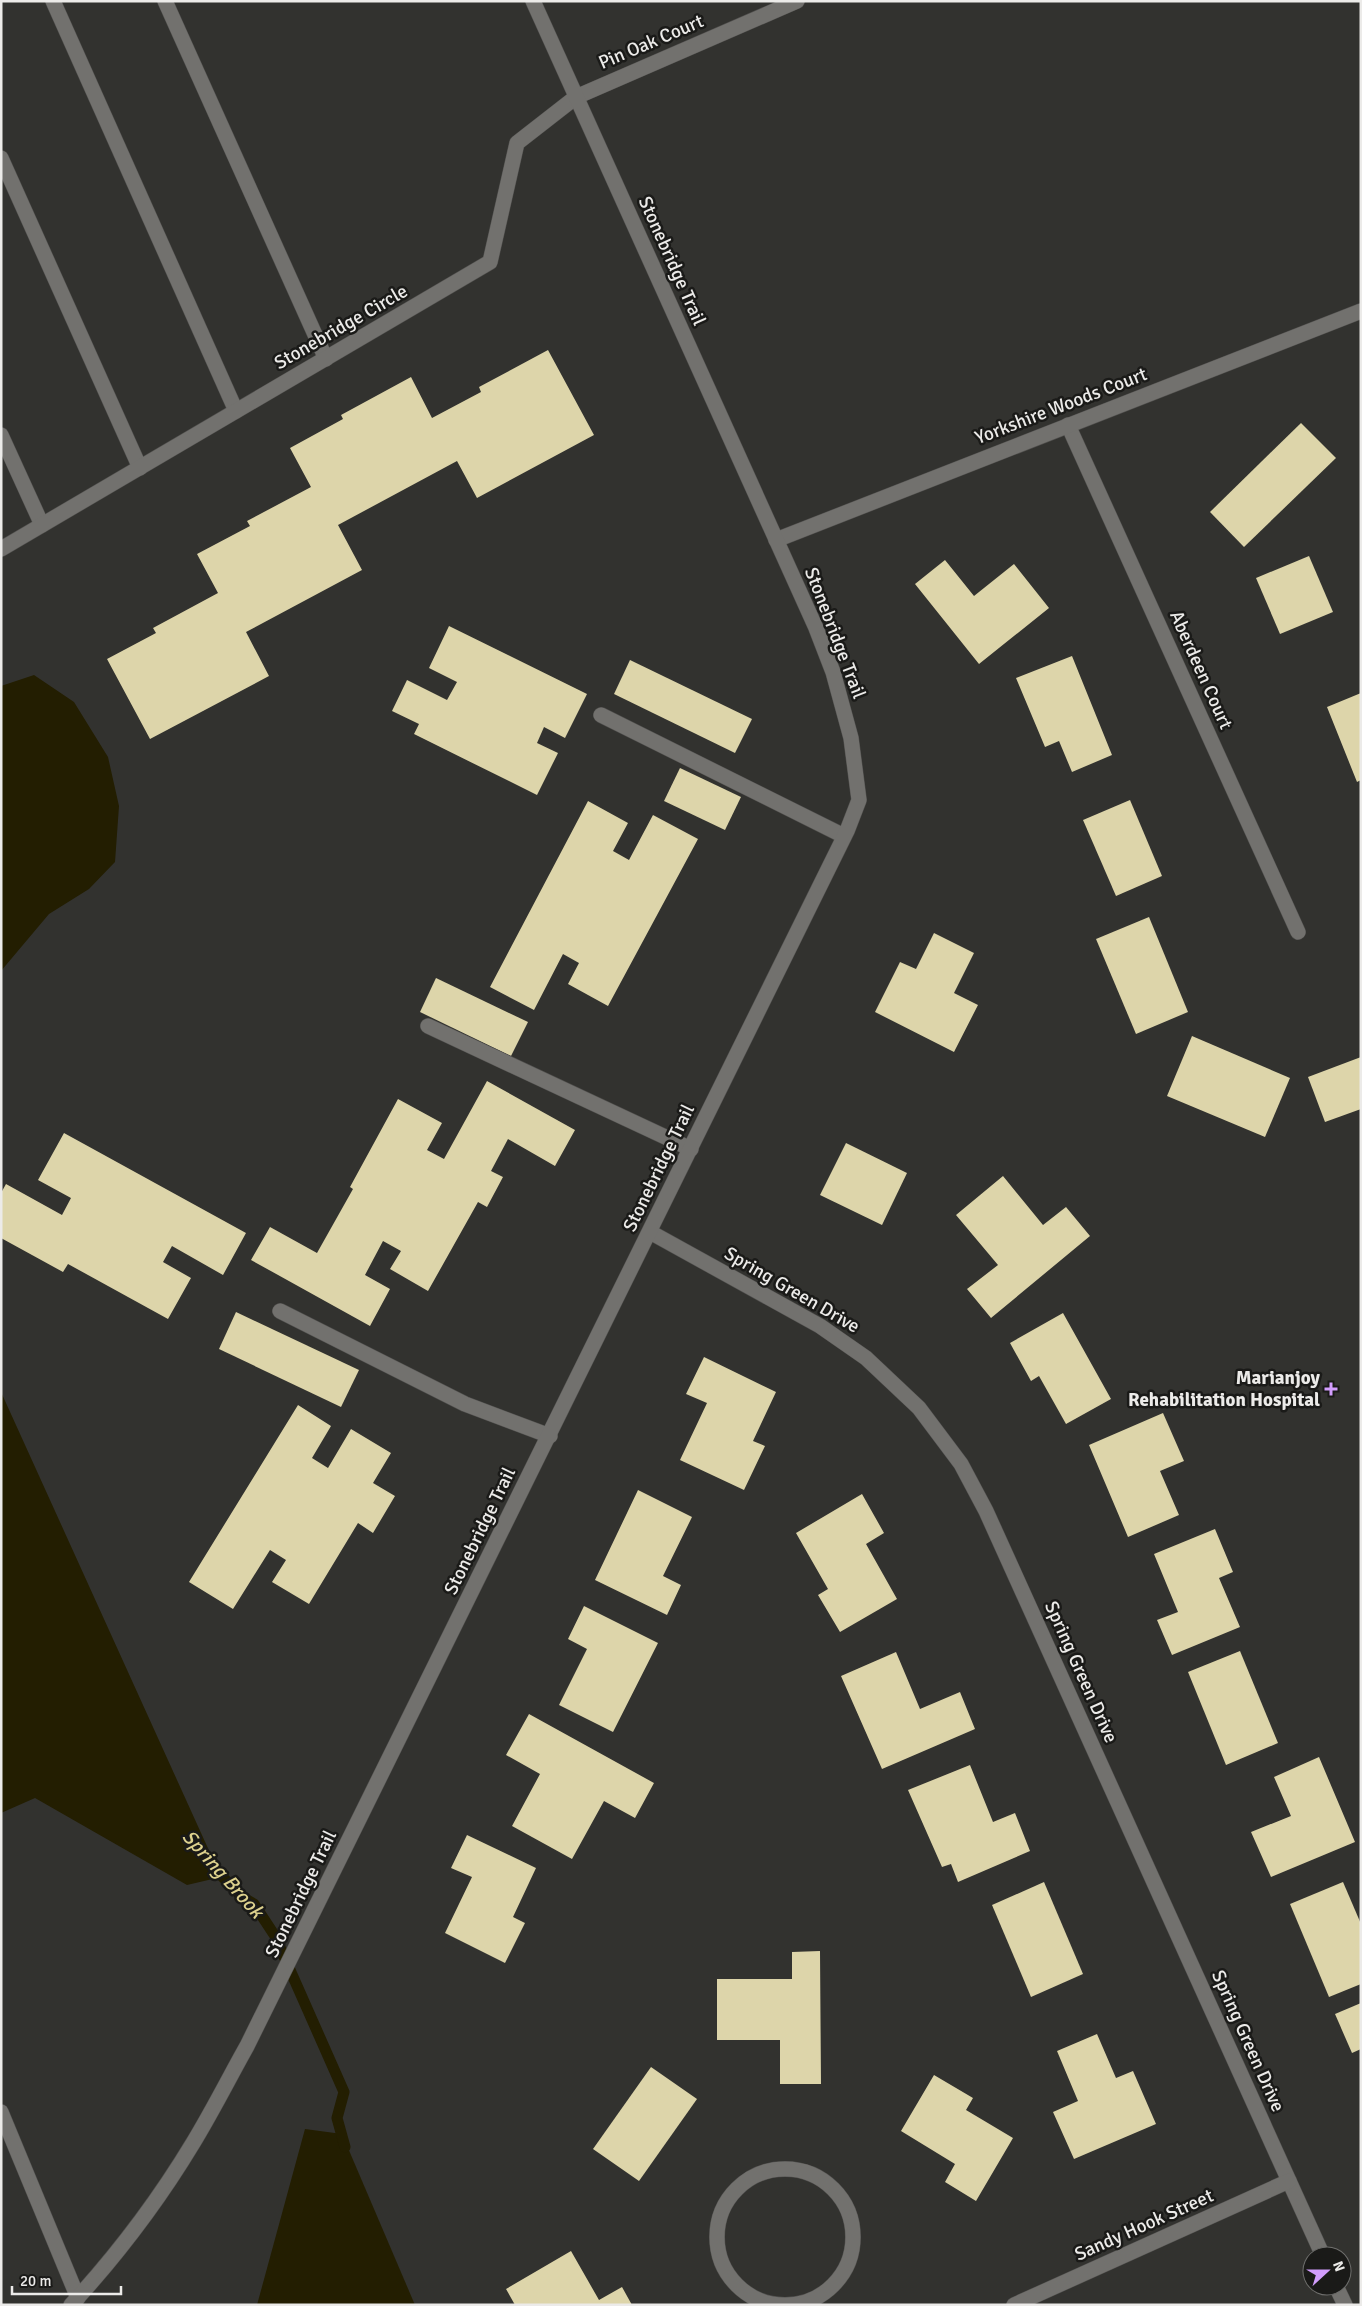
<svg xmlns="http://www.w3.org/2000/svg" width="1362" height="2306" font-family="Signika,sans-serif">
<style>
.water{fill:#231e01}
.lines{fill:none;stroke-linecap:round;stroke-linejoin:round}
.stream{stroke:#231e01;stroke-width:11}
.building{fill:#ddd5aa}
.service-casing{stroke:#51504e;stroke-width:16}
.minor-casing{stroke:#51504e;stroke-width:16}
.service{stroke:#72716e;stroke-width:15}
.minor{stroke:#72716e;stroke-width:15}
.poi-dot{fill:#d29dfd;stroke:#1a1a18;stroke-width:2}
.labels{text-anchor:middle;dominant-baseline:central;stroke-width:5;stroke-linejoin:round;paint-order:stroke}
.street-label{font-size:19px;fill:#ecebe9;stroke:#1a1a18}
.poi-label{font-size:19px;font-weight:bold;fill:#ecebe9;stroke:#1a1a18;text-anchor:end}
.water-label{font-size:20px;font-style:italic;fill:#ddd18d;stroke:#1a1a18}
</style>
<rect width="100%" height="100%" fill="#32322f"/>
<!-- water -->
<g class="water">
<polygon points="34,675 74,702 108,757 119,806 115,862 89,889 49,914 1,971 1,686"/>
<polygon points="1,1392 221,1877 187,1885 35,1798 1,1813"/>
<polygon points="305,2129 342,2134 415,2305 257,2305"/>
</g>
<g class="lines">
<!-- stream -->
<polyline class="stream" points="211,1865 242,1897 254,1904 275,1936 344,2092 337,2118 345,2147"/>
</g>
<!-- building -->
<g class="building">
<polygon points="548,350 594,435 477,498 457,461 338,525 362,570 246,632 269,676 150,739 107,659 156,633 153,628 218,593 197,554 250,526 247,521 311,487 290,448 343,419 341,415 411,377 432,418 481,392 479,387"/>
<polygon points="1301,423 1336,458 1244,547 1210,512"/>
<polygon points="1309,556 1333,612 1280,634 1256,578"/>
<polygon points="945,560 974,596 1014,564 1049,608 979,664 915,584"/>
<polygon points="449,626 587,694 565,738 544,727 537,743 558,753 537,795 414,734 419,724 392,711 407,680 447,700 457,682 429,668"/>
<polygon points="1072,656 1112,755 1072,772 1059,741 1045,747 1016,678"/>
<polygon points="630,660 752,719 735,753 614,694"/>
<polygon points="1361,693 1361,780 1357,782 1327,707"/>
<polygon points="680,768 741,797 725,830 664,801"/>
<polygon points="1130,800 1162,876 1116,896 1083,820"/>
<polygon points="588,801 628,823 613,851 629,860 653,815 698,839 608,1006 568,984 579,963 563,954 534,1010 490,987"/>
<polygon points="1149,917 1188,1012 1136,1034 1096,939"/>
<polygon points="934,933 974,953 954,993 978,1005 954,1052 875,1012 900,962 916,969"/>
<polygon points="436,978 528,1022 511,1056 420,1012"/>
<polygon points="1192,1036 1290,1078 1265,1137 1167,1096"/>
<polygon points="1361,1057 1361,1109 1325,1122 1308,1077"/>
<polygon points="487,1081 575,1130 555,1166 508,1139 491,1171 503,1177 487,1207 478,1202 428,1291 390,1269 401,1251 383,1241 365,1275 390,1289 370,1326 251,1260 270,1227 317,1253 353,1189 350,1187 398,1099 442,1123 427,1150 444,1159"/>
<polygon points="64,1133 246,1233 223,1275 172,1246 163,1262 191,1278 168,1319 68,1264 63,1272 1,1238 1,1193 6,1184 62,1215 71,1198 38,1180"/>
<polygon points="846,1143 907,1173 882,1225 820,1195"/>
<polygon points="1003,1176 1043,1225 1066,1207 1090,1236 991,1318 967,1289 998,1265 956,1215"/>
<polygon points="236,1312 359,1370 341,1407 219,1349"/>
<polygon points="1063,1313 1111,1399 1066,1424 1039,1376 1031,1381 1010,1343"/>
<polygon points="704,1357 776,1392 753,1441 765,1446 744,1490 680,1460 707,1403 686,1394"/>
<polygon points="298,1405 331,1426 312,1458 328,1468 351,1429 391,1453 373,1483 395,1496 373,1533 358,1523 309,1604 272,1582 286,1560 270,1550 233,1609 189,1582"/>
<polygon points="1163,1413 1184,1461 1160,1471 1179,1515 1128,1537 1089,1445"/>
<polygon points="638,1490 692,1517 663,1576 681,1585 667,1615 595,1580"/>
<polygon points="862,1494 884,1533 866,1544 897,1599 840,1632 818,1595 828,1589 796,1533"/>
<polygon points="1215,1529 1233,1572 1219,1578 1240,1627 1172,1655 1157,1620 1178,1612 1154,1554"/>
<polygon points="584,1606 658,1643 613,1732 559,1705 587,1649 568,1639"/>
<polygon points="1240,1651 1278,1743 1226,1765 1188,1672"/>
<polygon points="896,1652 920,1709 960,1692 975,1729 882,1769 841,1676"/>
<polygon points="529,1714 654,1783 635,1818 604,1801 572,1859 512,1826 540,1774 506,1755"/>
<polygon points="1319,1757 1355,1842 1271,1877 1251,1832 1291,1816 1274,1777"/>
<polygon points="970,1765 993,1822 1015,1813 1030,1851 958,1882 951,1864 942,1867 908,1790"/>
<polygon points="467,1835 536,1868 513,1917 525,1923 505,1963 445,1933 472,1877 451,1868"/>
<polygon points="1044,1882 1083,1974 1031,1997 992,1905"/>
<polygon points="1343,1882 1361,1924 1361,1984 1329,1997 1290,1904"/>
<polygon points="820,1951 821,2084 780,2084 780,2040 717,2040 717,1979 792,1979 792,1952"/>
<polygon points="1361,2003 1361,2049 1352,2053 1335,2014"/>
<polygon points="1097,2034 1116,2078 1133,2071 1156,2124 1074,2159 1053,2112 1078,2101 1057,2051"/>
<polygon points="651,2067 697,2099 639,2181 593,2149"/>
<polygon points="934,2075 973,2098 966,2110 1013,2138 976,2201 945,2182 955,2164 901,2131"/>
<polygon points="571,2251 599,2300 622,2287 632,2305 515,2305 506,2289"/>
</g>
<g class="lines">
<defs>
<g id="service">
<polyline points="53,1 236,411"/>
<polyline points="165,1 326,359"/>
<polyline points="1,158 140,468"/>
<polyline points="601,715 844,836"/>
<polyline points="428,1026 691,1149"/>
<polyline points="280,1311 465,1404 550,1436"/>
<polyline points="1,2112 78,2298"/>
</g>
<g id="minor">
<polyline points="1068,425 1298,932"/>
<polyline points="1,435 42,525"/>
<polyline points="776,540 1361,311"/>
<polyline points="1,549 490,262 517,143 576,97 797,1"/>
<polyline points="650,1232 820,1326 866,1358 919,1408 961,1464 986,1511 1323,2256"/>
<circle cx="785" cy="2237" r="68"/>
<polyline points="1336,2286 1345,2305"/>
<path d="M71,2305C117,2255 158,2201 193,2143C212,2112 229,2078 247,2046L847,831L859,800L851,738L833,672L816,628L533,1"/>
<polyline points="1014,2305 1289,2181"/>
</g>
</defs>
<!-- service casing -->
<use href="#service" class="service-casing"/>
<!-- minor casing -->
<use href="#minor" class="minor-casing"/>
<!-- service -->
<use href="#service" class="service"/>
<!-- minor -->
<use href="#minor" class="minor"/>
</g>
<!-- markers -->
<path class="poi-dot" d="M1328.5 1381.5h5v5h5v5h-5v5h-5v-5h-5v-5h5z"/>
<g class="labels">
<!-- street labels -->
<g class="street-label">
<text transform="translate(651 42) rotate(-23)">Pin Oak Court</text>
<text transform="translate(672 261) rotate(66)">Stonebridge Trail</text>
<text transform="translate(341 327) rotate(-30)">Stonebridge Circle</text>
<text transform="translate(1061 406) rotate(-21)">Yorkshire Woods Court</text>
<text transform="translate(835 633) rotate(69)">Stonebridge Trail</text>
<text transform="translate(1201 670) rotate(66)">Aberdeen Court</text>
<text transform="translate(659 1168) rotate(-64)">Stonebridge Trail</text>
<text transform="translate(792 1290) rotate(30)">Spring Green Drive</text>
<text transform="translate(480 1531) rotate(-64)">Stonebridge Trail</text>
<text transform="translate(1081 1672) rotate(66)">Spring Green Drive</text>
<text transform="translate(301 1894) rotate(-64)">Stonebridge Trail</text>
<text transform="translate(1248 2041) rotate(66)">Spring Green Drive</text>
<text transform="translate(1144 2225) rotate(-24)">Sandy Hook Street</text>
</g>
<!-- poi labels -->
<g class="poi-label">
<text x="1320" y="1378">Marianjoy<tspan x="1320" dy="22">Rehabilitation Hospital</tspan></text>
</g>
<!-- water labels -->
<g class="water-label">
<text transform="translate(223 1874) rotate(48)">Spring Brook</text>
</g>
</g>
<!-- border -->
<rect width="1362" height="2306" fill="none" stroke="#ecebe9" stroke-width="5"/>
<!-- north arrow -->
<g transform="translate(1327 2271) rotate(69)"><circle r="24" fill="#1a1a18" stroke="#6e6e6c"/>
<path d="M0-4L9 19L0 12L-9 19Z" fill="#d29dfd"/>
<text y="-8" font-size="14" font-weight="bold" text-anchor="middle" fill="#ecebe9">N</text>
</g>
<!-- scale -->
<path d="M12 2286v8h109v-8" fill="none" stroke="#ecebe9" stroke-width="2.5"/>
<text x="20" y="2286" font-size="15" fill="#ecebe9" stroke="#1a1a18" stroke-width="4" paint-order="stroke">20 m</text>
</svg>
